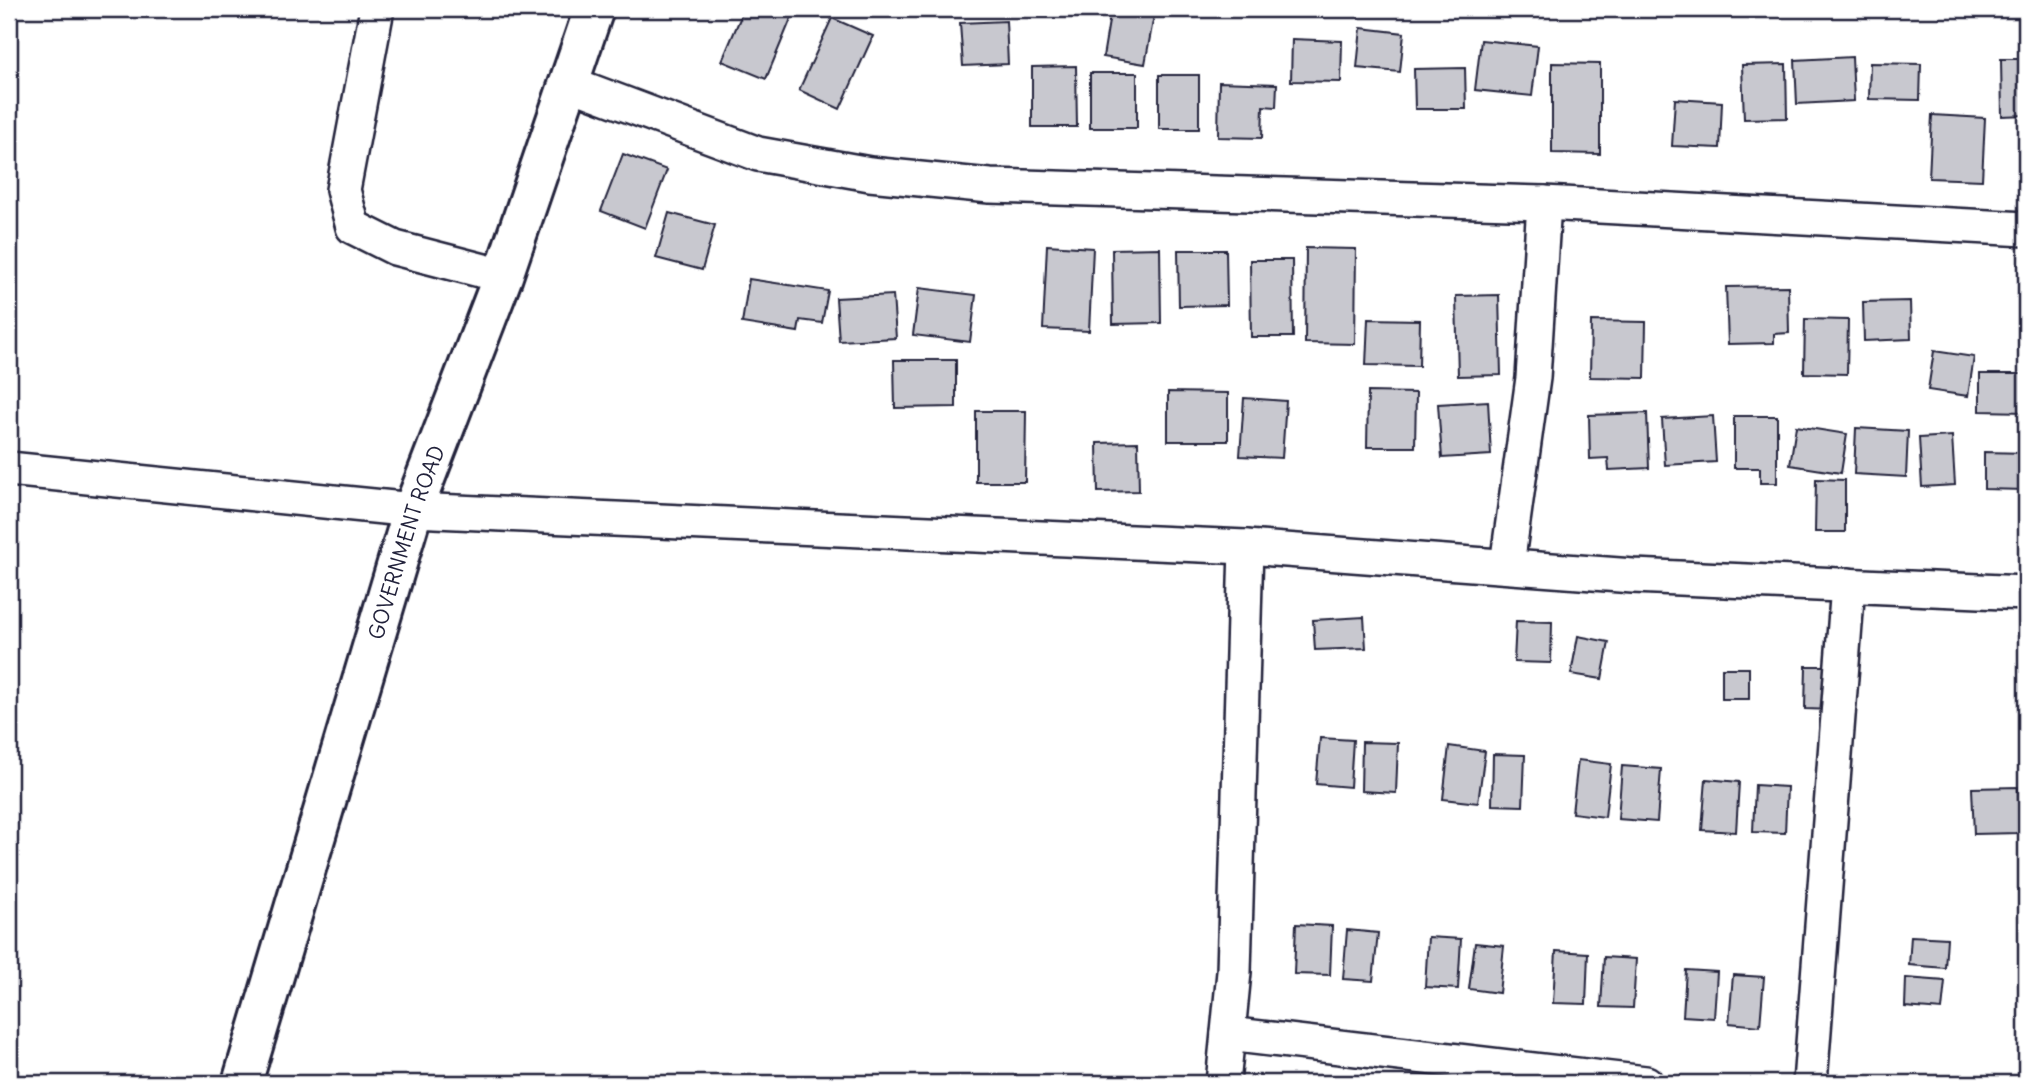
<svg xmlns="http://www.w3.org/2000/svg" width="2035" height="1092" font-family="Delius,sans-serif">
<style>
.building{fill:#c8c8cf;stroke:#22223b;stroke-width:2}
.lines{fill:none;stroke-linecap:round;stroke-linejoin:round}
.street-casing{stroke:#22223b;stroke-width:38}
.secondary-casing{stroke:#22223b;stroke-width:44}
.street{stroke:#fff;stroke-width:33}
.secondary{stroke:#fff;stroke-width:38}
.labels{text-anchor:middle;dominant-baseline:central;stroke-width:7;stroke-linejoin:round;paint-order:stroke}
.street-label{font-size:21px;fill:#22223b;stroke:#fff}
</style>
<rect width="100%" height="100%" fill="#fff"/>
<filter id="ink" filterUnits="userSpaceOnUse"><feTurbulence type="fractalNoise" baseFrequency=".0143" numOctaves="2"/><feDisplacementMap in="SourceGraphic" scale="14" xChannelSelector="R" yChannelSelector="G"/><feConvolveMatrix kernelMatrix="1 2 1 2 8 2 1 2 1" color-interpolation-filters="sRGB"/></filter>
<g filter="url(#ink)">
<!-- building -->
<g class="building">
<polygon points="744,9 795,9 766,79 722,61"/>
<polygon points="1111,9 1155,10 1145,64 1103,57"/>
<polygon points="832,18 873,36 840,109 799,90"/>
<polygon points="1006,21 1008,64 963,66 960,23"/>
<polygon points="1361,28 1404,33 1400,72 1357,68"/>
<polygon points="1292,39 1342,41 1341,82 1291,81"/>
<polygon points="1481,40 1538,46 1532,96 1475,90"/>
<polygon points="1852,57 1854,101 1797,104 1795,60"/>
<polygon points="2001,59 2026,59 2026,115 2002,116"/>
<polygon points="1552,63 1600,64 1600,154 1552,153"/>
<polygon points="1870,63 1921,64 1920,100 1869,99"/>
<polygon points="1786,64 1787,118 1744,119 1742,65"/>
<polygon points="1076,66 1077,127 1032,127 1032,67"/>
<polygon points="1465,68 1466,109 1415,109 1414,69"/>
<rect x="1090" y="73" width="47" height="55"/>
<rect x="1159" y="75" width="40" height="54"/>
<polygon points="1219,82 1277,84 1276,107 1263,106 1262,138 1218,137"/>
<polygon points="1675,99 1722,102 1720,148 1672,146"/>
<polygon points="1932,115 1985,118 1982,180 1929,178"/>
<polygon points="623,154 667,170 645,228 601,211"/>
<polygon points="669,213 715,225 702,270 656,258"/>
<polygon points="1047,245 1093,248 1089,331 1043,329"/>
<polygon points="1160,248 1161,323 1113,324 1112,249"/>
<polygon points="1306,248 1356,249 1355,344 1305,343"/>
<polygon points="1178,250 1226,250 1227,305 1179,306"/>
<polygon points="1250,260 1292,260 1293,337 1251,337"/>
<polygon points="749,279 828,291 822,323 800,320 798,332 742,323"/>
<polygon points="1788,286 1789,333 1774,334 1774,343 1728,344 1726,287"/>
<polygon points="919,288 976,295 970,342 913,335"/>
<polygon points="893,295 896,338 839,341 836,298"/>
<polygon points="1499,295 1501,375 1458,376 1456,296"/>
<polygon points="1910,301 1911,339 1864,341 1863,302"/>
<polygon points="1368,319 1420,320 1419,366 1366,365"/>
<polygon points="1805,319 1848,320 1847,374 1804,373"/>
<polygon points="1591,321 1646,322 1645,378 1590,377"/>
<polygon points="1934,351 1974,357 1968,396 1928,390"/>
<polygon points="894,360 956,360 956,407 895,408"/>
<polygon points="1980,374 2026,374 2026,412 1980,411"/>
<polygon points="1168,392 1228,393 1228,441 1168,441"/>
<polygon points="1368,392 1416,393 1415,447 1367,447"/>
<polygon points="1244,398 1286,401 1282,458 1240,456"/>
<polygon points="1488,401 1491,455 1442,458 1438,404"/>
<polygon points="976,411 1026,411 1025,482 976,482"/>
<polygon points="1647,413 1649,468 1609,470 1608,458 1590,459 1589,415"/>
<polygon points="1713,416 1716,462 1665,465 1662,419"/>
<polygon points="1734,416 1777,416 1777,483 1760,483 1760,468 1734,468"/>
<polygon points="1796,426 1847,434 1841,473 1790,465"/>
<polygon points="1856,428 1908,431 1906,477 1854,474"/>
<polygon points="1952,436 1955,485 1922,487 1919,438"/>
<polygon points="1138,442 1139,491 1098,492 1097,443"/>
<polygon points="1984,452 2026,453 2026,490 1984,489"/>
<polygon points="1816,479 1845,480 1845,532 1815,532"/>
<polygon points="1364,617 1366,648 1315,650 1313,620"/>
<polygon points="1516,621 1552,622 1551,663 1514,662"/>
<polygon points="1578,636 1609,642 1602,679 1571,674"/>
<polygon points="1806,666 1834,666 1834,710 1805,709"/>
<rect x="1722" y="668" width="27" height="31"/>
<polygon points="1320,738 1353,740 1350,787 1316,784"/>
<polygon points="1362,742 1398,743 1396,793 1361,791"/>
<polygon points="1449,746 1485,751 1478,803 1443,799"/>
<polygon points="1493,754 1525,755 1523,806 1492,805"/>
<polygon points="1578,760 1611,764 1605,817 1572,813"/>
<polygon points="1622,766 1661,769 1657,822 1618,819"/>
<polygon points="1706,779 1739,782 1736,832 1702,830"/>
<polygon points="1755,785 1787,787 1785,833 1753,832"/>
<polygon points="2018,787 2019,833 1974,834 1972,788"/>
<polygon points="1296,924 1332,926 1330,975 1294,974"/>
<polygon points="1347,930 1378,933 1373,981 1343,979"/>
<polygon points="1911,936 1947,938 1945,968 1909,965"/>
<polygon points="1428,937 1461,939 1458,989 1425,987"/>
<polygon points="1475,943 1504,946 1499,993 1469,989"/>
<polygon points="1556,951 1588,953 1586,1004 1553,1003"/>
<polygon points="1604,957 1636,959 1633,1008 1601,1007"/>
<polygon points="1686,970 1717,972 1714,1018 1683,1016"/>
<polygon points="1733,975 1764,977 1760,1026 1729,1023"/>
<polygon points="1906,978 1945,981 1942,1010 1905,1007"/>
</g>
<g class="lines">
<defs>
<g id="street">
<polyline points="377,9 343,190 353,227 395,248 503,276"/>
<polyline points="569,83 758,154 870,174 990,186 1544,203 2026,229"/>
<polyline points="9,469 413,510 1246,547 1633,576 2026,593"/>
<polyline points="1507,565 1533,378 1544,203"/>
<polyline points="1228,1034 1646,1083"/>
<polyline points="1223,1083 1234,972 1246,547"/>
<polyline points="1810,1083 1848,585"/>
</g>
<g id="secondary">
<path id="s1" d="M242,1083L413,510L503,276L594,9"/>
</g>
</defs>
<!-- street casing -->
<use href="#street" class="street-casing"/>
<!-- secondary casing -->
<use href="#secondary" class="secondary-casing"/>
<!-- street -->
<use href="#street" class="street"/>
<!-- secondary -->
<use href="#secondary" class="secondary"/>
</g>
</g>
<g class="labels">
<!-- street labels -->
<g class="street-label">
<text stroke="none"><textPath href="#s1" startOffset="565">GOVERNMENT ROAD</textPath></text>
</g>
</g>
<!-- margin -->
<rect width="2035" height="1092" fill="none" stroke="#fff" stroke-width="35"/>
<rect x="18" y="18" width="2000" height="1057" fill="none" stroke="#22223b" stroke-width="2.5" filter="url(#ink)"/>
</svg>
